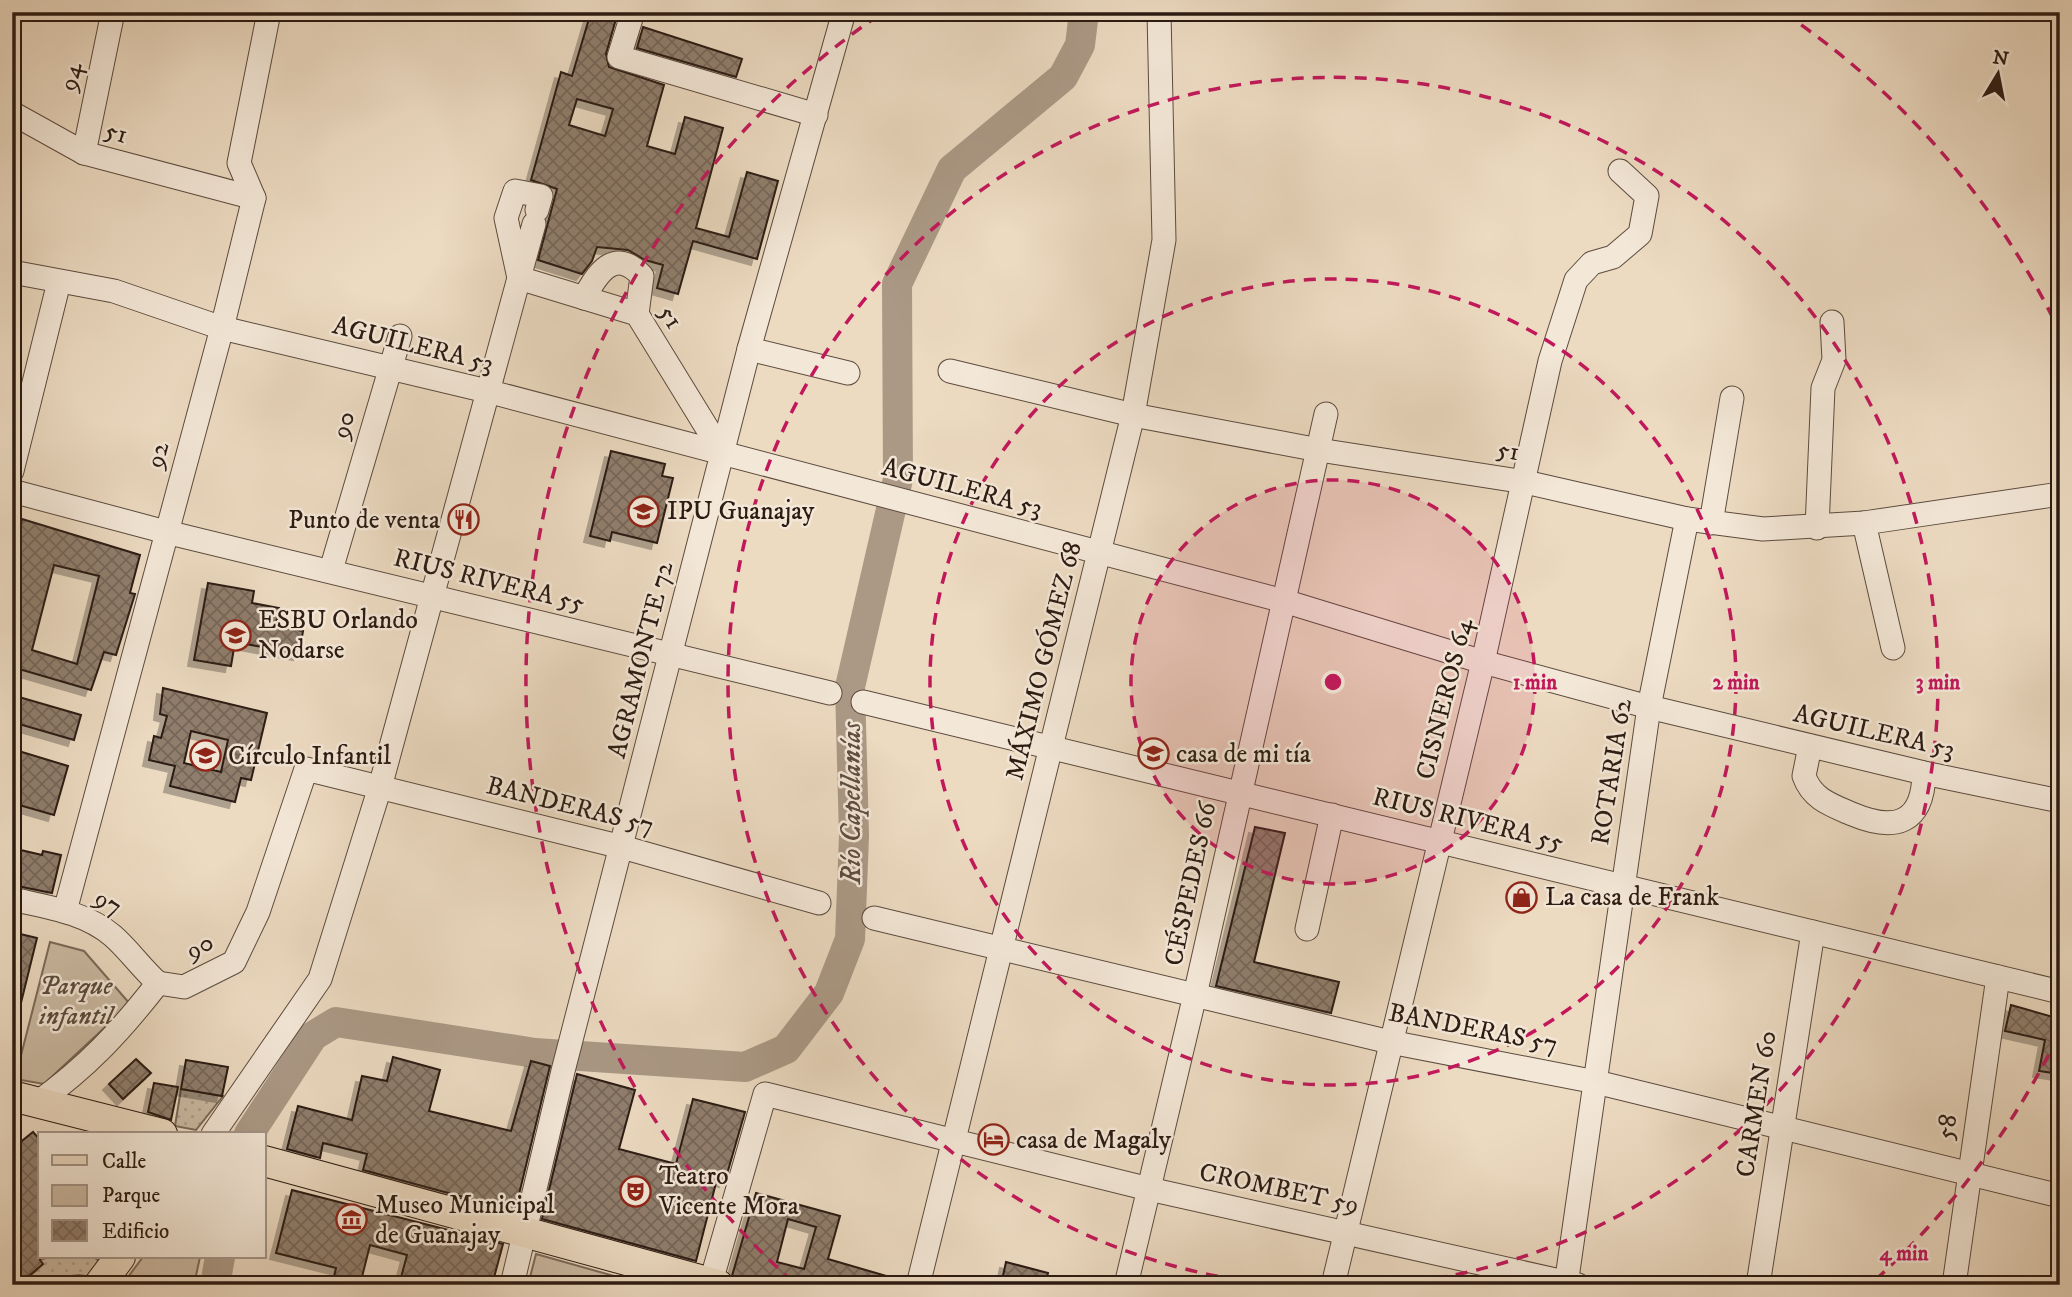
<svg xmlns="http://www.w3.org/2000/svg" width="2072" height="1297" font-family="'IM FELL DW Pica',serif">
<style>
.grass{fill:url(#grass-dots);stroke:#7c6a5a;stroke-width:2}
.green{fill:#cbbaa3;stroke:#7c6a5a;stroke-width:2}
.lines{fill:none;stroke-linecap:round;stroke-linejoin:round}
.river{stroke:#ab9986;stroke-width:30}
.building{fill:url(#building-cross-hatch);stroke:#2c1b12;stroke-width:2;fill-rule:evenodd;filter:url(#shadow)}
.minor-casing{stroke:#5c4b3e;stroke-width:25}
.major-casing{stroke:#2c1b12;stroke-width:32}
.minor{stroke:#f3e7d7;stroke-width:23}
.major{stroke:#ecdac1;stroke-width:30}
.ring{fill:none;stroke:#c2185b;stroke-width:3.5;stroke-dasharray:12 9}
.labels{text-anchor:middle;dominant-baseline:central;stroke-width:5;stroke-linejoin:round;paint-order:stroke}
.street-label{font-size:26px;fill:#2c1b12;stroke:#f3e7d7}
.poi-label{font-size:26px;fill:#2c1b12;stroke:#f3e7d7;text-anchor:start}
.park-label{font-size:26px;font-style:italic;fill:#5c4b3e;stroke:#f3e7d7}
.water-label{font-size:28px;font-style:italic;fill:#5f4d40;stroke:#f3e7d7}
.centre{fill:#c2185b;stroke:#f3e7d7;stroke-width:3.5}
.ring-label{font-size:21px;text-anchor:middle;font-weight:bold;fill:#c2185b;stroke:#f3e7d7;stroke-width:5;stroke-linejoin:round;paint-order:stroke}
</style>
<defs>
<pattern id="grass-dots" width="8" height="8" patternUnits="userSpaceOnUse" patternTransform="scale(1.75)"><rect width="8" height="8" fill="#cbbaa3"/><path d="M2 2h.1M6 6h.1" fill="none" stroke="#ae9f8b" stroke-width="1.8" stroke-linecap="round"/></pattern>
<pattern id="building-cross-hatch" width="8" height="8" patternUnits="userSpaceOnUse" patternTransform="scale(1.75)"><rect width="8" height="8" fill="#907e6d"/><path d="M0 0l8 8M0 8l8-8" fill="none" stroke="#766658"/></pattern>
<filter id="shadow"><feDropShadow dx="-6" dy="6" stdDeviation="0" flood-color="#0004"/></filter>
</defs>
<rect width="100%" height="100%" fill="#ecdac1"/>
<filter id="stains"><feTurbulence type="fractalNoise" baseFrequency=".00286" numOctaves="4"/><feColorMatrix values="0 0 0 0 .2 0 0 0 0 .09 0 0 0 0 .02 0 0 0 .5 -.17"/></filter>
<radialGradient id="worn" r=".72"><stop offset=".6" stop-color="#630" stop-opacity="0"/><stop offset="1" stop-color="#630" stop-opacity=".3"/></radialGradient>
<!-- grass -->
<g class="grass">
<polygon points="181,1089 223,1096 196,1130 175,1126"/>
<polygon points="49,1257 94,1257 102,1264 92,1277 79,1275 56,1278 44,1285 19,1285 43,1264 40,1260"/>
</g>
<!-- green -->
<g class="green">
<polygon points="50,942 84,951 130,1004 44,1084 15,1079"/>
<polygon points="536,1254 646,1285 528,1285"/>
<polygon points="143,1257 200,1257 194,1285 122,1285"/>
</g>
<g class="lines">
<!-- river -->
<g class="river">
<polyline points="249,1134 313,1036 336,1022 535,1053 745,1067 786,1049 829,993 850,939 854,836 850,687 898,479 897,284 952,169 1063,77 1080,45 1084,12"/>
<polyline points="215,1285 220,1257"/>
</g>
</g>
<!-- building -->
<g class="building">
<path d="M591,12H618L606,54L609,67L664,85L647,146L675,154L685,117L723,128L696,228L729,237L747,172L778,181L757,259L693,241L678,294L657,288L663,265L645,260L628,250L597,247L592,261L582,274L538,260L557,189L531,180L561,72L572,76ZM577,99L613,109L605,136L569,125Z"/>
<polygon points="643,27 742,59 736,77 637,48"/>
<polygon points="611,451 665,464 662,476 673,478 657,543 612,532 610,541 590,536"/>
<path d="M22,519L140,555L130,593L135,594L116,655L104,652L91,690L12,667V561ZM54,565L99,576L77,664L32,650Z"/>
<polygon points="208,583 254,591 252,603 279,608 276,626 303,631 299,654 235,642 231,666 194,660"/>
<path d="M163,688L267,713L251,780L241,778L235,802L170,786L175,766L149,760L154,736L161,738L167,716L160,714ZM191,731L228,740L221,772L184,763Z"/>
<polygon points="12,695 81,715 74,740 12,722"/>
<polygon points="12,749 68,766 54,815 12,803"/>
<polygon points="1255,827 1285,833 1254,962 1339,982 1331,1013 1216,986"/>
<polygon points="12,848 42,855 43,851 61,855 52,893 12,885"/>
<polygon points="12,932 37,938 17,1019 12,1018"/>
<polygon points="2011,1005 2060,1019 2060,1074 2039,1071 2045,1040 2005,1031"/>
<polygon points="393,1057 440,1070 429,1111 511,1131 531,1061 550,1066 515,1211 363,1170 367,1154 323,1143 320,1158 287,1149 298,1106 352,1120 362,1076 387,1081"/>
<polygon points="136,1059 151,1073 123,1099 109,1084"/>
<polygon points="186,1060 228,1067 222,1096 181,1089"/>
<polygon points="577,1074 635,1090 619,1149 676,1164 693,1099 745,1112 725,1181 717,1179 696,1261 542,1219"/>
<polygon points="154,1083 178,1087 171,1120 148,1112"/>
<polygon points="33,1132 40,1140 40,1260 43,1264 18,1285 12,1278 12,1149"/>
<polygon points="292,1190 503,1244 492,1285 399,1285 407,1255 370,1245 360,1285 332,1285 336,1268 276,1253"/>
<path d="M756,1193L840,1216L828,1259L900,1280L899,1285H745L735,1282L732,1276ZM788,1219L816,1227L804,1269L777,1262Z"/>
<polygon points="1006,1262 1048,1273 1045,1285 1001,1285"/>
</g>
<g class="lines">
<defs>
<g id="minor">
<polyline points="633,12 619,57 816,115"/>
<polyline points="12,113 84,153 254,198"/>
<polyline points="84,153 113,12"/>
<polyline points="534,224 519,278 506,218 515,191 541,196 537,210"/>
<polyline points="12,272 114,291 222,328 487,391 1284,601 1483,662 1649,707 1924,773 2060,801"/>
<path d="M584,298C597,274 614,246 642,276L637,314"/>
<polyline points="749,349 848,373"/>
<polyline points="950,371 1133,415 1319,450 1525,482 1687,519 1763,529 1864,523 2060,494"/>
<polyline points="12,471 59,282"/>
<polyline points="12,491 166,532 830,693"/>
<polyline points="1711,523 1732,398"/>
<polyline points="1864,523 1893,648"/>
<polyline points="1817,528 1823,388 1834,360 1832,322"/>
<polyline points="331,570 400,336"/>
<polyline points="863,702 2060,992"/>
<path d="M1810,746L1804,776C1812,799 1831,805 1852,814C1895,832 1923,824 1924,773"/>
<path d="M12,899C47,907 85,912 113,936C129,950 142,969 158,983"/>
<polyline points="65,911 222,328 254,198 239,163 269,12"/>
<polyline points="874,918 1390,1042 1596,1082 2060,1196"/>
<polyline points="1307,929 1332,815"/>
<polyline points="158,983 184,987 234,962 258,912 306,769 622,847 819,903"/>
<path d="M37,1103C87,1067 120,1032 158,983"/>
<polyline points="213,1134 320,979 380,787 519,278 637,314 723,454"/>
<polyline points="512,1285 563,1071 749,349 844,12"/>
<polyline points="710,1285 765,1094 1149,1189 1578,1285"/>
<polyline points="918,1285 1133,415 1164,240 1159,12"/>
<polyline points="1126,1285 1195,995 1326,414"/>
<polyline points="1333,1285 1483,662 1550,361 1576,280 1592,263 1613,257 1640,234 1647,196 1620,171"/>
<polyline points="1566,1285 1649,707 1687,519"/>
<polyline points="1758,1285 1813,932"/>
<polyline points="1954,1285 1998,977"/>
</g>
<g id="major">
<polyline points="12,1096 162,1134"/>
<polyline points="264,1161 718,1285"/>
<polyline points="99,1285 120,1257"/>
</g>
</defs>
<!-- minor casing -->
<use href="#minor" class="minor-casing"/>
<!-- major casing -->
<use href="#major" class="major-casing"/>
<!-- minor -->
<use href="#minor" class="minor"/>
<!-- major -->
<use href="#major" class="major"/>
</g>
<!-- distance rings -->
<circle cx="1333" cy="682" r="202" fill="#c2185b" fill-opacity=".12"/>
<g class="ring">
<circle cx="1333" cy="682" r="202"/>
<circle cx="1333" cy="682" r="403"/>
<path d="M1280 1285A605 605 0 1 1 1386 1285"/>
<path d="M2058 1036A807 807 0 0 1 1873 1282M793 1282A807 807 0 0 1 882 13M1784 13A807 807 0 0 1 2058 328"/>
</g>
<!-- icons -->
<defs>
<symbol id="school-ring" viewBox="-11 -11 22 22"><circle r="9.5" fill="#f3e7d7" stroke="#8f2418" stroke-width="1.5"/><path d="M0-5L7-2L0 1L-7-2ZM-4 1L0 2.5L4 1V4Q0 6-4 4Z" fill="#8f2418"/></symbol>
<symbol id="restaurant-ring" viewBox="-11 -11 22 22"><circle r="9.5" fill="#f3e7d7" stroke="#8f2418" stroke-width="1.5"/><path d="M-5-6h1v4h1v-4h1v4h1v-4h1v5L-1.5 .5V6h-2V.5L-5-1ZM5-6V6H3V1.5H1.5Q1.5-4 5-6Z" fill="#8f2418"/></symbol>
<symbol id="shop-ring" viewBox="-11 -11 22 22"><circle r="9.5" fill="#f3e7d7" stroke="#8f2418" stroke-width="1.5"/><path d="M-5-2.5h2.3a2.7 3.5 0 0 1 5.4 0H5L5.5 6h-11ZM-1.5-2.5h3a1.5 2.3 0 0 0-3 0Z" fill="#8f2418"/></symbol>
<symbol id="hotel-ring" viewBox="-11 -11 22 22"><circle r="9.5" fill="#f3e7d7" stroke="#8f2418" stroke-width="1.5"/><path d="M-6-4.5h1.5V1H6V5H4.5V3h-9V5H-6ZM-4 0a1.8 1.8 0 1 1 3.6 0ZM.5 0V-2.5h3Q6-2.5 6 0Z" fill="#8f2418"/></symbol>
<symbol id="theatre-ring" viewBox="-11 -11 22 22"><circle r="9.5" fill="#f3e7d7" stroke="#8f2418" stroke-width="1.5"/><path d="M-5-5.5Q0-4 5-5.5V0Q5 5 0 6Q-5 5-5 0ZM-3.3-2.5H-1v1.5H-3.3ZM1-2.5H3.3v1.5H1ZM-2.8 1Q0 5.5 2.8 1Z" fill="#8f2418"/></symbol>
<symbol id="museum-ring" viewBox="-11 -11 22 22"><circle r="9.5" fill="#f3e7d7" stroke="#8f2418" stroke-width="1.5"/><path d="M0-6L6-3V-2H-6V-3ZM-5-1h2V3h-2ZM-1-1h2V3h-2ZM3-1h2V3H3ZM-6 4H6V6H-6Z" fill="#8f2418"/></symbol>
</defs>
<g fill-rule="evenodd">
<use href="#school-ring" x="626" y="494" width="35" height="35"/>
<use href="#restaurant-ring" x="446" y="502" width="35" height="35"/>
<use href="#school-ring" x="218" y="618" width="35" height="35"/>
<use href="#school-ring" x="1136" y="736" width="35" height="35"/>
<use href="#school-ring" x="188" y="738" width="35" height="35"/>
<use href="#shop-ring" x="1504" y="880" width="35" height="35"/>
<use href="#hotel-ring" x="976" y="1122" width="35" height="35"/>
<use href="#theatre-ring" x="618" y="1174" width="35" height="35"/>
<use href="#museum-ring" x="334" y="1202" width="35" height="35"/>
</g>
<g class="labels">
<!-- street labels -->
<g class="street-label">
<text transform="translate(71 77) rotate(-78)">94</text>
<text transform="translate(116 133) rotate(15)">51</text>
<text transform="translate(670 317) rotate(55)">51</text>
<text transform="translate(413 345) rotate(14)">AGUILERA 53</text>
<text transform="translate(344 425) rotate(-74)">90</text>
<text transform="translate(1508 451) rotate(9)">51</text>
<text transform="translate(158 455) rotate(-74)">92</text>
<text transform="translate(962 488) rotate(15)">AGUILERA 53</text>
<text transform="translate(489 581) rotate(14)">RIUS RIVERA 55</text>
<text transform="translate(641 660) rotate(-76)">AGRAMONTE 72</text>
<text transform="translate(1044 661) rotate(-76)">MÁXIMO GÓMEZ 68</text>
<text transform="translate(1445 699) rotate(-76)">CISNEROS 64</text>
<text transform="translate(1874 732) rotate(13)">AGUILERA 53</text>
<text transform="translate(1612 772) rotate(-81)">ROTARIA 62</text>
<text transform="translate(570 806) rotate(14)">BANDERAS 57</text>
<text transform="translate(1468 820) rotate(14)">RIUS RIVERA 55</text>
<text transform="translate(1191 884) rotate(-78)">CÉSPEDES 66</text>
<text transform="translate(108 903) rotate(30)">97</text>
<text transform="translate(200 947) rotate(-28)">90</text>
<text transform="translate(1473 1029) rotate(11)">BANDERAS 57</text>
<text transform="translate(1757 1104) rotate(-81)">CARMEN 60</text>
<text transform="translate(1947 1127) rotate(-82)">58</text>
<text transform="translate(1279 1189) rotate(12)">CROMBET 59</text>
</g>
<!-- poi labels -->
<g class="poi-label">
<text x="667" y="511">IPU Guanajay</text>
<text x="440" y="520" text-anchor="end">Punto de venta</text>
<text x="258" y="620">ESBU Orlando<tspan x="258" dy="30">Nodarse</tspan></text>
<text x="1176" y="754">casa de mi tía</text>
<text x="228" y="756">Círculo Infantil</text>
<text x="1545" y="897">La casa de Frank</text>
<text x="1016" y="1140">casa de Magaly</text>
<text x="659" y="1176">Teatro<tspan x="659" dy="30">Vicente Mora</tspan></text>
<text x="375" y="1205">Museo Municipal<tspan x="375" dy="30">de Guanajay</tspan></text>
</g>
<!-- park labels -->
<g class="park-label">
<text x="76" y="986">Parque<tspan x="76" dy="30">infantil</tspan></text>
</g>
<!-- water labels -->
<g class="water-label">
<text transform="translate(851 803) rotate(-90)">Río Capellanías</text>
</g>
</g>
<circle cx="1333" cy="682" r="10" class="centre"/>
<g class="ring-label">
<text x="1535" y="689">1 min</text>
<text x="1736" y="689">2 min</text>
<text x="1938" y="689">3 min</text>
<text x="1904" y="1260">4 min</text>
</g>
<!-- margin -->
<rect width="2072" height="1297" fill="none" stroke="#ecdac1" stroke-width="42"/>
<rect x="14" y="14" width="2044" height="1269" fill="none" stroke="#2c1b12" stroke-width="3.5"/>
<rect x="21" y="21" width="2030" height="1255" fill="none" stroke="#2c1b12" stroke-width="2"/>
<!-- legend -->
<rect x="38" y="1132" width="228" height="126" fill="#f3e7d7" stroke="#a39588" stroke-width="2"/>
<rect x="52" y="1155" width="35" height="10" fill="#ecdac1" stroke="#a39588" stroke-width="2"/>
<text x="102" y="1168" font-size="21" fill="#2c1b12">Calle</text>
<rect x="52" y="1185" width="35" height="21" fill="#cbbaa3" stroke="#a39588" stroke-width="2"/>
<text x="102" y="1202" font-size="21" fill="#2c1b12">Parque</text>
<rect x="52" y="1220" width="35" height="21" fill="url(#building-cross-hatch)" stroke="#a39588" stroke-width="2"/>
<text x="102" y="1238" font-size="21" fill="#2c1b12">Edificio</text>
<!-- north arrow -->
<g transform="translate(1998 74) rotate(10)" stroke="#f3e7d7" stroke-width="5" paint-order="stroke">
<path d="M0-5L12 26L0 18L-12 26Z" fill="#2c1b12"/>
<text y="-10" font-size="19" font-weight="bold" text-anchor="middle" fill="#2c1b12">N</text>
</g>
<rect width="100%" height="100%" filter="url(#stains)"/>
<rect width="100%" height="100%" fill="url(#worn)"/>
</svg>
